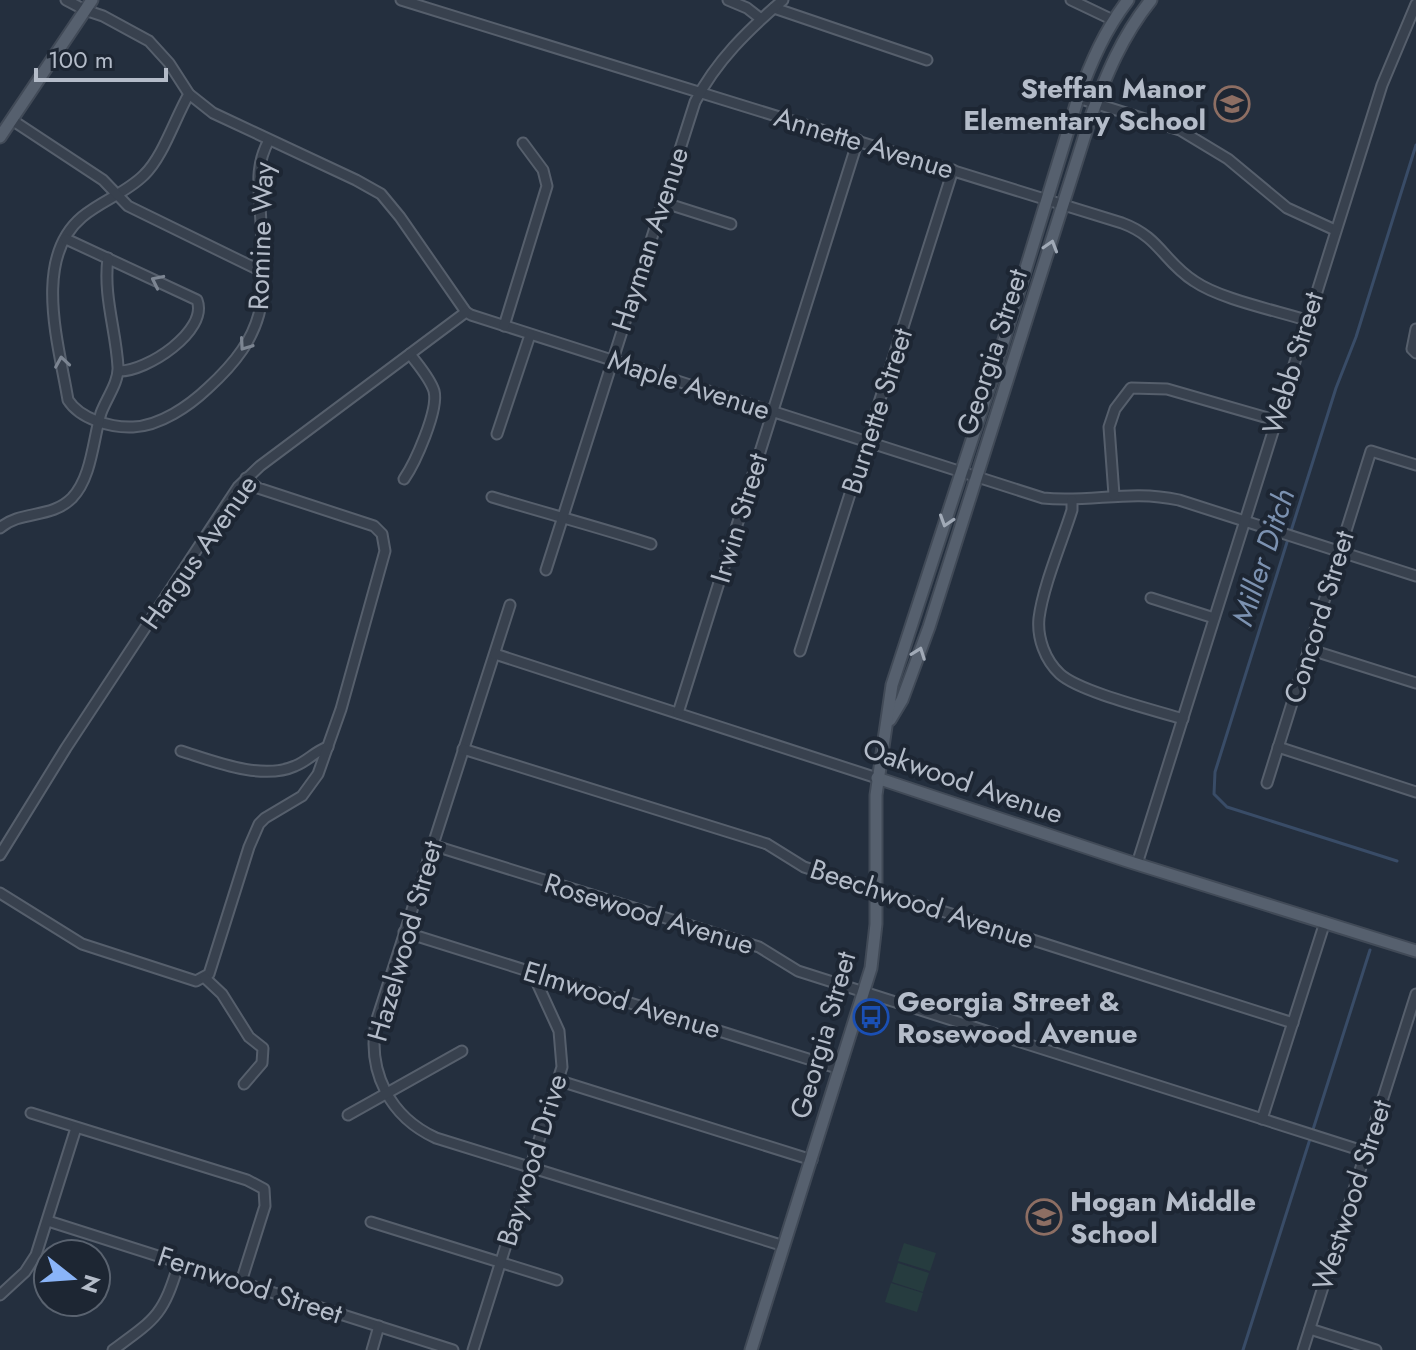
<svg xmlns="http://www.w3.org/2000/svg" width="1416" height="1350" font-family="Jost,sans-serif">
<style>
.grass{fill:#263c3f}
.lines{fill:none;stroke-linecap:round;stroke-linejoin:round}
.stream{stroke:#394c67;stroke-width:3}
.minor-casing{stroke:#565f6c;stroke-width:13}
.major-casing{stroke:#414a57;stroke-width:15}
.minor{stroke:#38414e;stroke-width:9}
.major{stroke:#56606e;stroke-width:11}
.oneway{stroke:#a1aab7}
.oneway2{stroke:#7c8592}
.labels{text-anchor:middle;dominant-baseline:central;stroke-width:8;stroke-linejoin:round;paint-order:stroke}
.poi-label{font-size:28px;font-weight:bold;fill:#b4bcc9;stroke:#1d2633;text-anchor:start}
.street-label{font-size:28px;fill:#b4bcc9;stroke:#1d2633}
.water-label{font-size:30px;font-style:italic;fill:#7c92b1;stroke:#1d2633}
</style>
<rect width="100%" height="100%" fill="#242f3e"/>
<!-- grass -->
<g class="grass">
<polygon points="904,1243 936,1253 930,1271 898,1261"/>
<polygon points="898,1263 929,1273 923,1292 892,1282"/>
<polygon points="891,1283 923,1293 917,1312 885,1302"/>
</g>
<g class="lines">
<!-- stream -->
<g class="stream">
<polyline points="1291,531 1336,388 1356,337 1416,145"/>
<polyline points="1288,539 1215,772 1214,794 1227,807 1397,861"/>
<polyline points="1243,1350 1370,950"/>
</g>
<defs>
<g id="minor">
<path d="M66,0L85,10L103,16L149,41L169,63L189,94L213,113L356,180L381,194L400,217L466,312L471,315L1043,498C1092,503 1129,489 1179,500L1416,576"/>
<path d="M401,0L1122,223C1160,237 1163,261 1194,281C1220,299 1274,310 1306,320"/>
<polyline points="728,0 747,8 761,19"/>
<polyline points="1071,0 1113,20"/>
<polyline points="774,8 927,60"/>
<path d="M189,94C175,118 163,157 144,175C126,193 101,201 82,217C32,259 59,345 68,400C80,419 111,428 133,427C160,426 189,406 208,388C276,326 264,289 260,205C258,180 257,162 269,140"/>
<polyline points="1078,98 1180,130 1228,159 1287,208 1335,230"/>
<polyline points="12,120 103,180 128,206 263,272"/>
<polyline points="662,202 731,224"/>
<path d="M66,239L197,300C209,331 146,372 119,371"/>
<polyline points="504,326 547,186 543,170 523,143"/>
<polyline points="1416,329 1412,349 1416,353"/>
<polyline points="497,434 530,335"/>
<path d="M404,479C415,463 439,410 434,391C430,378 418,365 410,354"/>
<polyline points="1114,495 1109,427 1115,409 1131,388 1167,389 1275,420"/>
<path d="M492,497C545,513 598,527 651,544"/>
<path d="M1072,500V510C1062,542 1043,586 1039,618C1037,638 1045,660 1060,674C1080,692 1154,710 1183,719"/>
<path d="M0,528C21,510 51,519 72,498C92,477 93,439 101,413C106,399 119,382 118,367C116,330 103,296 108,258"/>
<path d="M546,570L695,102C716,61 748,30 783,0"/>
<polyline points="1151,598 1214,618"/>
<path d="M510,605L376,1022C367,1072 390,1117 436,1138L784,1246"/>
<polyline points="1308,649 1416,683"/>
<polyline points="800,651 953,170"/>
<polyline points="495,654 877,778"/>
<polyline points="678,713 858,140"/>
<polyline points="1278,747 1416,792"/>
<polyline points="463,749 767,844 804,867 1293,1023"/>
<path d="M181,751C213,761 262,781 295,766C308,761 315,751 328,747"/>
<polyline points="1267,783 1371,451 1416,465"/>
<polyline points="432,845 759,947 798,971 1366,1152"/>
<polyline points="0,855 66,748 238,487 260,466 466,312"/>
<polyline points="1137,864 1382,85 1416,4"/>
<polyline points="0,893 82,944 196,981 209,974 249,847 259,824 265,818 302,796 318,774 341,709 385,551 382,534 374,526 258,488 246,478"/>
<polyline points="404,932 840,1069"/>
<polyline points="205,978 222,994 249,1037 263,1048 262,1063 244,1084"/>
<polyline points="557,1080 812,1160"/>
<polyline points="31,1113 247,1180 264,1189 265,1206 241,1282"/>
<polyline points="348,1115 462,1051"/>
<polyline points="1262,1119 1325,922"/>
<polyline points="48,1221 453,1350"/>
<polyline points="371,1222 557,1280"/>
<polyline points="0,1295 25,1272 36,1255 76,1128"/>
<polyline points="1310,1329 1376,1350"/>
<path d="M113,1350C157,1318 163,1315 179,1263"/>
<polyline points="372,1350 379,1326"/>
<polyline points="473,1350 562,1067 559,1031 532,972"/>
<polyline points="1303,1350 1416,994"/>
</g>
<g id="major">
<polyline points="0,137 92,0"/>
<path d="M890,720L902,700L929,627L1090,119C1106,75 1122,36 1151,0"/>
<polyline points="877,778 1127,861 1416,951"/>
<path d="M751,1350L871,968L876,924V795L892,685L996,366L1078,98C1091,62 1105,30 1128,0"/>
</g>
</defs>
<!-- minor casing -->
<use href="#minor" class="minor-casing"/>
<!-- major casing -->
<use href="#major" class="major-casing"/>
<!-- minor -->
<use href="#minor" class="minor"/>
<!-- major -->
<use href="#major" class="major"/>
</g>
<!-- one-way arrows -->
<defs><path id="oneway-chevron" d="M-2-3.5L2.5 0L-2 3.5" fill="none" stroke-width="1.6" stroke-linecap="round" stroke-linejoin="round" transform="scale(2)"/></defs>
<g class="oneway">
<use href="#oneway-chevron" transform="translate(1051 246) rotate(-73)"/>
<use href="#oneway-chevron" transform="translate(946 521) rotate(108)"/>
<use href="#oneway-chevron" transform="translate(919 653) rotate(-70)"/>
</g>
<g class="oneway2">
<use href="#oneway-chevron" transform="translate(157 281) rotate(-154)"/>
<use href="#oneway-chevron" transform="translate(245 345) rotate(125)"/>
<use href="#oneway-chevron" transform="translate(62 362) rotate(-99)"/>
</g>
<!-- icons -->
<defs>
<symbol id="school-ring" viewBox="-11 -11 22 22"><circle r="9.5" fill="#1d2633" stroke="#8d6e63" stroke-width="1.5"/><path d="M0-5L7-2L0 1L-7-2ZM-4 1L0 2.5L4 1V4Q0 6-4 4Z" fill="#8d6e63"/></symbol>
<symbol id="bus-ring" viewBox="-11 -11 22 22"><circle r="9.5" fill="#1d2633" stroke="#1a4fb4" stroke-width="1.5"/><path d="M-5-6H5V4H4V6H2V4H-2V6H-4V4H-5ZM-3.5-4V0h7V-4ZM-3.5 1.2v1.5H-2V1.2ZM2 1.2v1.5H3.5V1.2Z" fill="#1a4fb4"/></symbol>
</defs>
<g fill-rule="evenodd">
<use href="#school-ring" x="1212" y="84" width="40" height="40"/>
<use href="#bus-ring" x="851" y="997" width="40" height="40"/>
<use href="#school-ring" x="1024" y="1197" width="40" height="40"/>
</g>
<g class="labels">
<!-- poi labels -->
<g class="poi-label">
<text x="1206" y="88" text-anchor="end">Steffan Manor<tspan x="1206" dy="32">Elementary School</tspan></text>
<text x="897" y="1001">Georgia Street &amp;<tspan x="897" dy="32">Rosewood Avenue</tspan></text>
<text x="1070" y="1201">Hogan Middle<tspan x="1070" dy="32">School</tspan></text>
</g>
<!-- street labels -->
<g class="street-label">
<text transform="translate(864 143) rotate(17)">Annette Avenue</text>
<text transform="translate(261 236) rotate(-88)">Romine Way</text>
<text transform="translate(650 239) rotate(-72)">Hayman Avenue</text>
<text transform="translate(992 352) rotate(-72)">Georgia Street</text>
<text transform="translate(1293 363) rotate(-73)">Webb Street</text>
<text transform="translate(689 385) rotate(18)">Maple Avenue</text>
<text transform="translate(877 411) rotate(-72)">Burnette Street</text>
<text transform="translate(739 518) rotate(-73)">Irwin Street</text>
<text transform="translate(199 552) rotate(-55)">Hargus Avenue</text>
<text transform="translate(1319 617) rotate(-73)">Concord Street</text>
<text transform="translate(963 781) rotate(19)">Oakwood Avenue</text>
<text transform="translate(922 904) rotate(18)">Beechwood Avenue</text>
<text transform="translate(649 914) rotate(17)">Rosewood Avenue</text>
<text transform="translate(405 941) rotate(-74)">Hazelwood Street</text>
<text transform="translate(622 1000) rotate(17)">Elmwood Avenue</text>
<text transform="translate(823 1035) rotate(-74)">Georgia Street</text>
<text transform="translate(532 1160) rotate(-73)">Baywood Drive</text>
<text transform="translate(1352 1195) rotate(-72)">Westwood Street</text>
<text transform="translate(250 1285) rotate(18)">Fernwood Street</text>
</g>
<!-- water labels -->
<g class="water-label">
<text transform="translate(1263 557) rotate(-72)">Miller Ditch</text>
</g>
</g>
<!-- north arrow -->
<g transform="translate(72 1278) rotate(107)"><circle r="38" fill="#1d2633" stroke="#59626f" stroke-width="2"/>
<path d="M0-6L14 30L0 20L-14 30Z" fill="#8ab4f8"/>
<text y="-12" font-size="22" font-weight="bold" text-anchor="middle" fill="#b4bcc9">N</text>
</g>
<!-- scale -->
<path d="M36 68v12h130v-12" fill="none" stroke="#b4bcc9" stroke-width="4"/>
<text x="48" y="68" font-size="24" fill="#b4bcc9" stroke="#1d2633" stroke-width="6" paint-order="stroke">100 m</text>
</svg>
